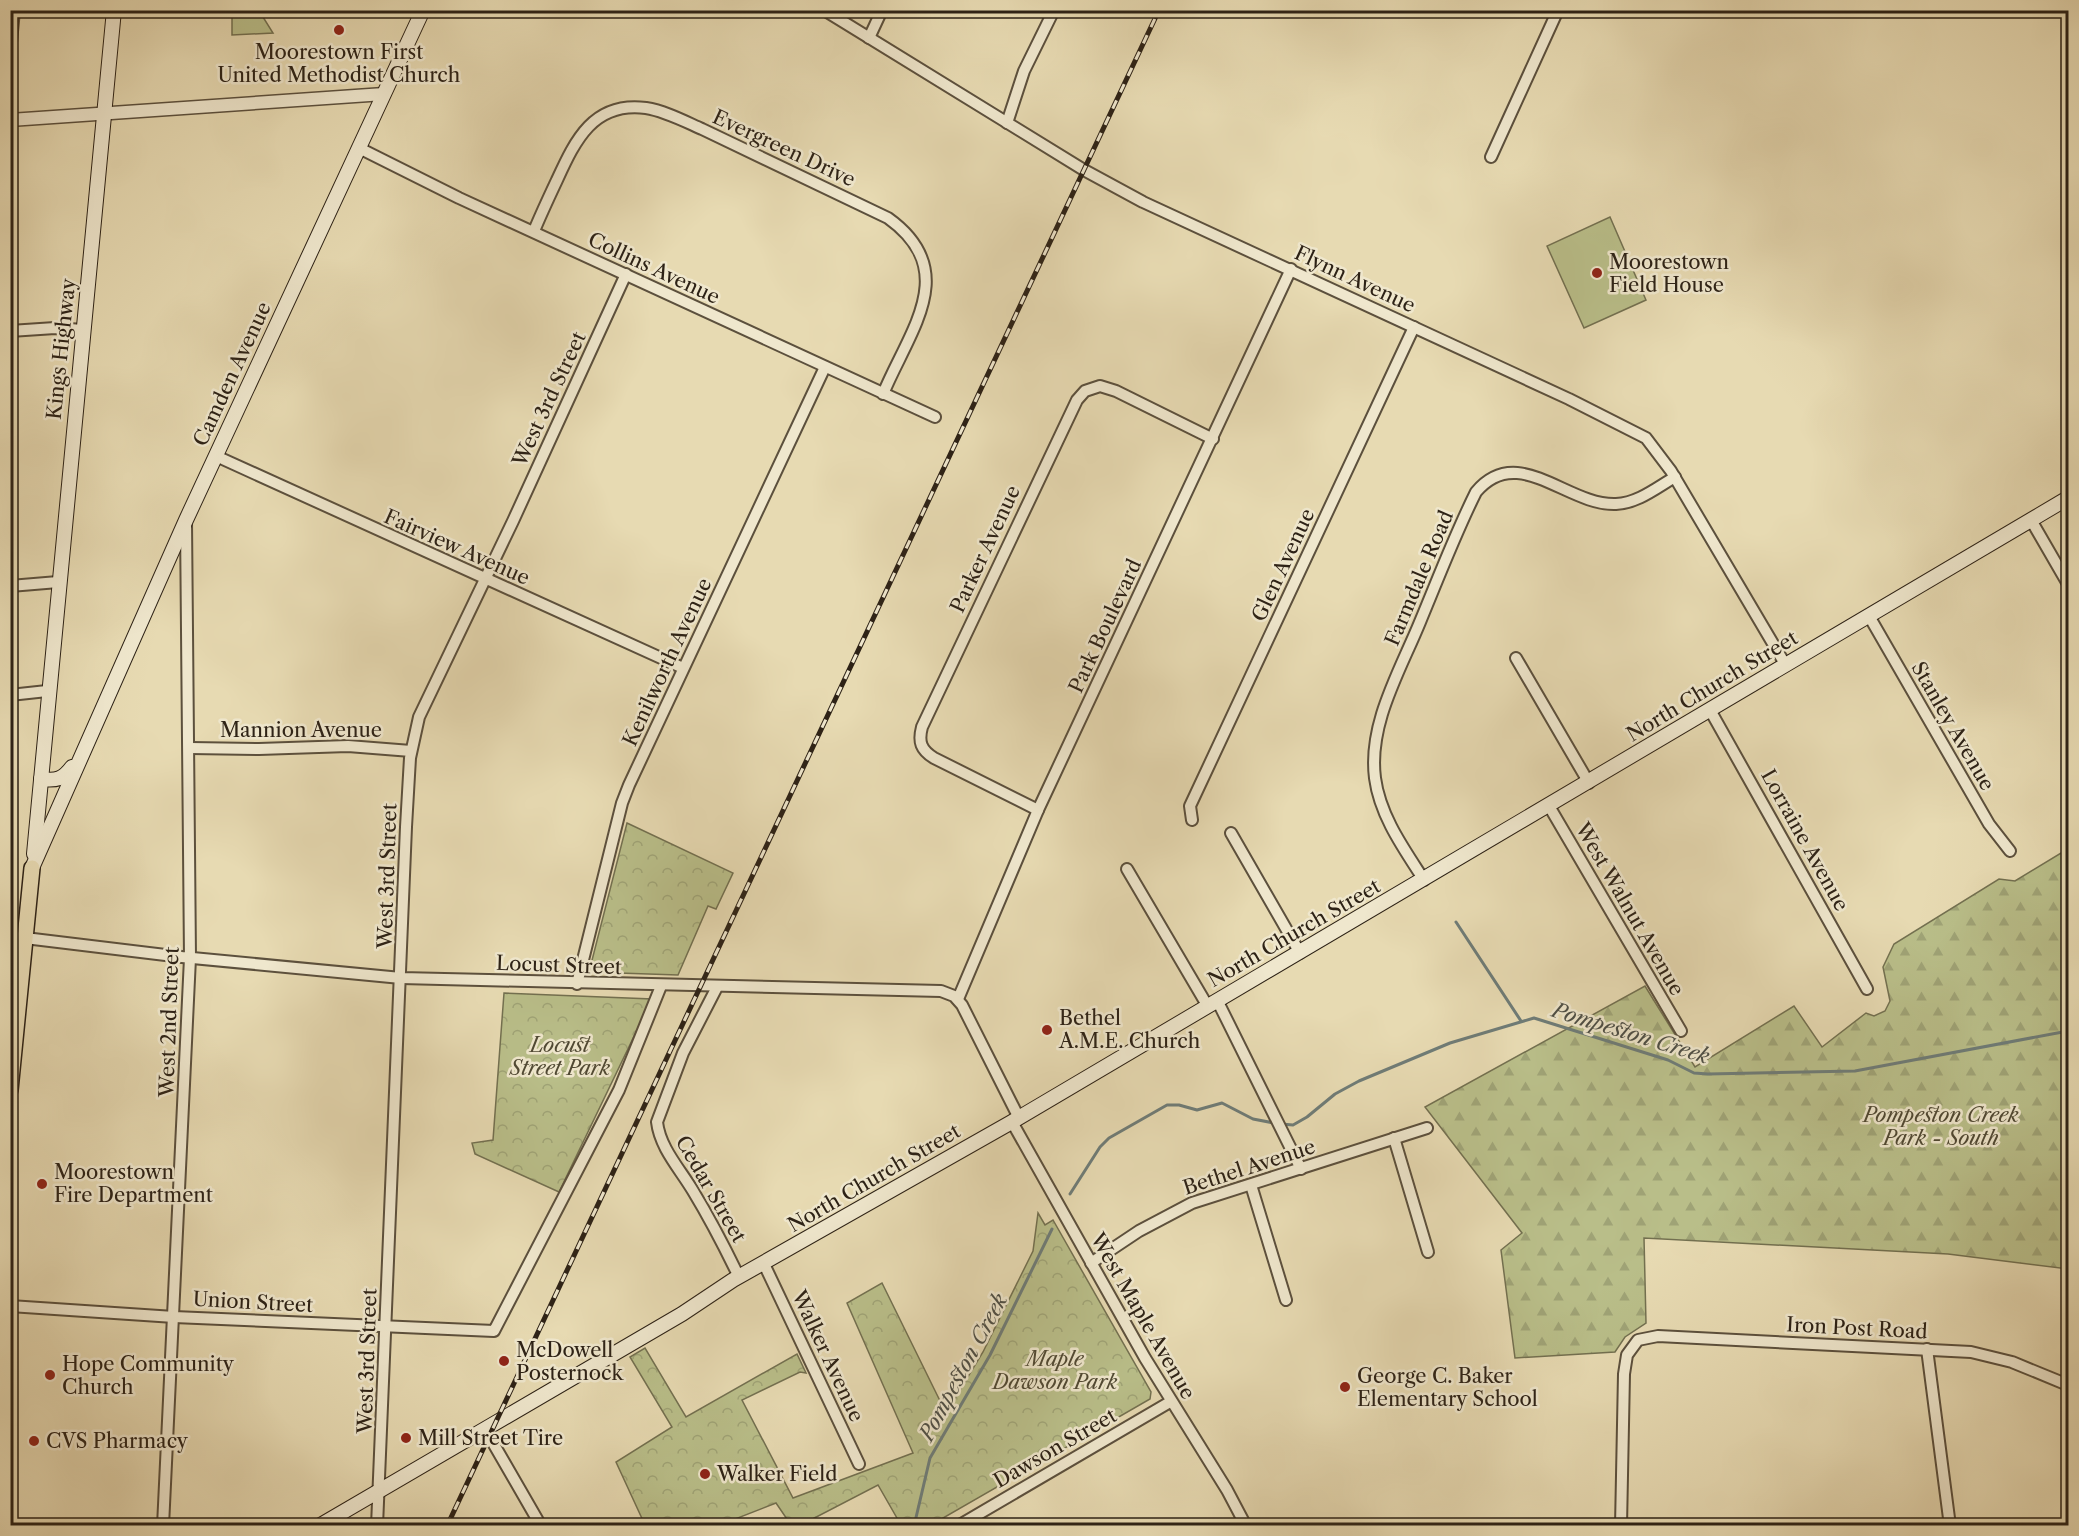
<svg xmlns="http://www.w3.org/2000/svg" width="2079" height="1536" font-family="'Libre Caslon Text',serif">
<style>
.green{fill:#b9be89;stroke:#737050;stroke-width:1.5}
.forest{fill:url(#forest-firs);stroke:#737050;stroke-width:1.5}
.park{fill:url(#park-crowns);stroke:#737050;stroke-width:1.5}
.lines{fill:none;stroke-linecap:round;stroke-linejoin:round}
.stream{stroke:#6f7c77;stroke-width:3}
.minor-casing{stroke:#5c503d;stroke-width:14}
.tertiary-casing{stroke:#5c503d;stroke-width:15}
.secondary-casing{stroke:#2d2216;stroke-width:16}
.primary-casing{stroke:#2d2216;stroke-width:18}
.minor{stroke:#efe7cd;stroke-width:10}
.tertiary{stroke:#efe7cd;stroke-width:12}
.secondary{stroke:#efe7cd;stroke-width:14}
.primary{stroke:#e7dab2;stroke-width:15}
.rail-casing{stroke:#2d2216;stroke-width:5}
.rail{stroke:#efe7cd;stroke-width:3;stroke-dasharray:9;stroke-linecap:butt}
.poi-dot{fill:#8f2418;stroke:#efe7cd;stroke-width:2}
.labels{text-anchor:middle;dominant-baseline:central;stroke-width:5;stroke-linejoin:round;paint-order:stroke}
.poi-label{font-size:20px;fill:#2d2216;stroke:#efe7cd;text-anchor:start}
.street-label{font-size:20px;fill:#2d2216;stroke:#efe7cd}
.park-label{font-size:20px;font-style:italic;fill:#504933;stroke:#efe7cd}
.water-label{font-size:21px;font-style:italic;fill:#4e4f46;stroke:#efe7cd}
</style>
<defs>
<pattern id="forest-firs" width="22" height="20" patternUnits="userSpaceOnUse" patternTransform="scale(1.5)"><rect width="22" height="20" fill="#b9be89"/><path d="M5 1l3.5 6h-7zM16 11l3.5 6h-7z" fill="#9fa376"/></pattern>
<pattern id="park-crowns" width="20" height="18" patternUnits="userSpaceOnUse" patternTransform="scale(1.5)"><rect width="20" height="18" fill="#b9be89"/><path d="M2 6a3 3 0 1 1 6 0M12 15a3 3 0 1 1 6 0" fill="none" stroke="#9fa376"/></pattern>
</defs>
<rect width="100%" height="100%" fill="#e7dab2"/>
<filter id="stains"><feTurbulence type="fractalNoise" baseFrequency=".00333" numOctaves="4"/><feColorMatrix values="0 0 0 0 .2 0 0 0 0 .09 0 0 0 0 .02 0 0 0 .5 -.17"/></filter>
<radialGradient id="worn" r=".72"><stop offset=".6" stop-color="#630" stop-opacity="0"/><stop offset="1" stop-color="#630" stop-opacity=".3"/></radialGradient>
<!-- green -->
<g class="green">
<polygon points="232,12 263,17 273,33 232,35"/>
<polygon points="1610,217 1646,300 1584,328 1547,246"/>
</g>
<!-- forest -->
<polygon class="forest" points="2061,853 2068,864 2068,1269 1948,1254 1644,1238 1646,1323 1625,1337 1615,1352 1515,1358 1501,1250 1522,1233 1425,1107 1645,986 1695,1067 1794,1006 1822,1047 1866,1013 1874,1016 1885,1011 1890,1001 1883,967 1894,944 1999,879 2015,881"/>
<!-- park -->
<g class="park">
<polygon points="627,823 733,873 716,909 708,906 678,975 589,972"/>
<polygon points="504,993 652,999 559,1192 475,1154 472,1143 493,1140"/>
<polygon points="1038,1213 1045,1225 1053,1220 1151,1392 1150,1399 931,1525 901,1525 878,1485 801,1525 791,1525 776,1503 735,1519 739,1525 645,1525 616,1462 672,1427 630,1357 645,1348 686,1417 797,1354 806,1373 800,1372 742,1400 793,1498 913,1453 847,1303 882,1283 946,1413 983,1352 1033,1251"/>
</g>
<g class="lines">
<!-- stream -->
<g class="stream">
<polyline points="1456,922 1521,1021"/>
<polyline points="1281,1124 1293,1125 1307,1117 1335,1094 1359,1081 1450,1043 1534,1018 1668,1060 1694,1073 1708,1074 1855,1071 2068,1031"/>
<polyline points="1070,1194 1100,1147 1109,1138 1167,1105 1179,1105 1197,1110 1222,1103 1253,1119 1274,1123"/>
<polyline points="914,1526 930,1458 990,1355 1052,1229"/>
</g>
<defs>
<g id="minor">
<polyline points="824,10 1084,170 1143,202 1569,399 1646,438 1671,471 1785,664"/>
<polyline points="869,38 882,10"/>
<polyline points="10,53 14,10"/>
<polyline points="1007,123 1024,71 1054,10"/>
<polyline points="359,148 459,198 935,417"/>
<polyline points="1491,157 1558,10"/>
<path d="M534,231C541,214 549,197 557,180C575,141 593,101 646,108C665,111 684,121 702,129L888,218C962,271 909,331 883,394"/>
<polyline points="10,331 55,328 83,330"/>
<polyline points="216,456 683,668"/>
<polyline points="2031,520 2068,584"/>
<polyline points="10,586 58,582"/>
<polyline points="1869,616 1989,824 2010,851"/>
<polyline points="1516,658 1589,783"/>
<polyline points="10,695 47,691"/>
<polyline points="1710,710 1867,989"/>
<polyline points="190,748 259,749 348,746 411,751"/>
<polyline points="1549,806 1681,1031"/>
<path d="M1038,810L934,758C921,750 918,742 922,727L1077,400L1085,391L1100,386L1116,391L1213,439"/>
<polyline points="1192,820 1190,806 1414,327"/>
<polyline points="1231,833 1300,953"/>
<polyline points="1127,869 1207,1005"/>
<path d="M1424,880C1404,849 1380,816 1375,778C1368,724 1400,671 1420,622C1438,579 1455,534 1476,492C1518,442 1567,506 1616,504C1638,503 1656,488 1675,477"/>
<polyline points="25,938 182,957 401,978 941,991 954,996 962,1005 1019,1118"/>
<polyline points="577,984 622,803 629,785 825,367"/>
<path d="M717,987L683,1053L657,1122C660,1148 680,1169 693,1191C710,1219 725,1248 739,1277"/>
<polyline points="958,999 1038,810 1291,269"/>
<polyline points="1217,1000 1301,1169"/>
<polyline points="1012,1122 1145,1358 1227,1490 1246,1526"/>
<polyline points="1394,1138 1428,1252"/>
<polyline points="1251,1185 1286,1300"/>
<polyline points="1091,1263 1139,1231 1192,1203 1427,1128"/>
<polyline points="764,1264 859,1464"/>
<polyline points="10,1306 174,1317 494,1331 619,1090 661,986"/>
<polyline points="1927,1349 1950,1526"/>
<polyline points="485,1429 541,1526"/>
<polyline points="163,1526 190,958 186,522"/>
<polyline points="377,1526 406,827 410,758 419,717 513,521 626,274"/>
<polyline points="958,1526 1170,1402"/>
<polyline points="1621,1526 1624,1374 1627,1355 1638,1340 1658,1336 1971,1352 2012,1362 2068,1385"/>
</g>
<polyline id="tertiary" points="10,120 384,94"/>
<g id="secondary">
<path d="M41,779C57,781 63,779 72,767"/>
<polyline points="34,854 114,10"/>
<polyline points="32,868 186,520 423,10"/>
<polyline points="319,1526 682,1314 733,1280 1010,1123 2068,498"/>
</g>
<polyline id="primary" points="10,1090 32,868"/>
</defs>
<!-- minor casing -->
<use href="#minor" class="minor-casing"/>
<!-- tertiary casing -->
<use href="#tertiary" class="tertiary-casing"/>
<!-- secondary casing -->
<use href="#secondary" class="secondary-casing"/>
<!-- primary casing -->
<use href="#primary" class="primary-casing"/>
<!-- minor -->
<use href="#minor" class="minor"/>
<!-- tertiary -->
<use href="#tertiary" class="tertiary"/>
<!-- secondary -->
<use href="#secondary" class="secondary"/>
<!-- primary -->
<use href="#primary" class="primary"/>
<defs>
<polyline id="rail" points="447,1526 1159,10"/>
</defs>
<!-- rail casing -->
<use href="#rail" class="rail-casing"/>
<!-- rail -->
<use href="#rail" class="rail"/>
</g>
<!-- markers -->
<g class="poi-dot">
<circle cx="339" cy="30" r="6"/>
<circle cx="1597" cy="273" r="6"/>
<circle cx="1047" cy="1030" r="6"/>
<circle cx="42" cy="1184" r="6"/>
<circle cx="504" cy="1361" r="6"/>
<circle cx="50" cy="1375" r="6"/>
<circle cx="1345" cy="1387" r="6"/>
<circle cx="406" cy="1438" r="6"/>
<circle cx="34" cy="1441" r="6"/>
<circle cx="705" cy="1474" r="6"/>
</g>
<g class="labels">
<!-- poi labels -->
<g class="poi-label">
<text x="339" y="52" text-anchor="middle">Moorestown First<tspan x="339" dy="23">United Methodist Church</tspan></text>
<text x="1609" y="262">Moorestown<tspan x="1609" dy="23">Field House</tspan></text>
<text x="1059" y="1018">Bethel<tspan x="1059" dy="23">A.M.E. Church</tspan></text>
<text x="54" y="1172">Moorestown<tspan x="54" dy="23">Fire Department</tspan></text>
<text x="516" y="1350">McDowell<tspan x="516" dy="23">Posternock</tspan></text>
<text x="62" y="1364">Hope Community<tspan x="62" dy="23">Church</tspan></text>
<text x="1357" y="1376">George C. Baker<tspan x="1357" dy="23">Elementary School</tspan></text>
<text x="418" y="1438">Mill Street Tire</text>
<text x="46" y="1441">CVS Pharmacy</text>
<text x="717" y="1474">Walker Field</text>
</g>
<!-- street labels -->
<g class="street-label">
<text transform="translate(784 148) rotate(25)">Evergreen Drive</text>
<text transform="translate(654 268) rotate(25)">Collins Avenue</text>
<text transform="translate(1355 279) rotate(25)">Flynn Avenue</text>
<text transform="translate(61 349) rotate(-84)">Kings Highway</text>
<text transform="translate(232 374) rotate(-65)">Camden Avenue</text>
<text transform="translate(549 399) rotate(-65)">West 3rd Street</text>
<text transform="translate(457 547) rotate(24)">Fairview Avenue</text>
<text transform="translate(985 549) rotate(-65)">Parker Avenue</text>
<text transform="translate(1283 565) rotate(-65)">Glen Avenue</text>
<text transform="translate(1419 578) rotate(-67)">Farmdale Road</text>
<text transform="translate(1105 626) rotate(-65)">Park Boulevard</text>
<text transform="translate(667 662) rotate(-65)">Kenilworth Avenue</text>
<text transform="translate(1712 686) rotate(-31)">North Church Street</text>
<text transform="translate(1953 726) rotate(60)">Stanley Avenue</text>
<text x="301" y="730">Mannion Avenue</text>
<text transform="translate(1805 840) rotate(61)">Lorraine Avenue</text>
<text transform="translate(387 876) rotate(-88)">West 3rd Street</text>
<text transform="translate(1630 909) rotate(60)">West Walnut Avenue</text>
<text transform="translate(1294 933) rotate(-30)">North Church Street</text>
<text transform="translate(559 965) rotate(2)">Locust Street</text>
<text transform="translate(169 1022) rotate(-88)">West 2nd Street</text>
<text transform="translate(1249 1167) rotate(-18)">Bethel Avenue</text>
<text transform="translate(874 1178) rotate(-30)">North Church Street</text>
<text transform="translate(711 1189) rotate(60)">Cedar Street</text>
<text transform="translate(253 1302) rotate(3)">Union Street</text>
<text transform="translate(1143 1316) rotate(60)">West Maple Avenue</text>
<text transform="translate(1857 1328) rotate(3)">Iron Post Road</text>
<text transform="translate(828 1356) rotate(65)">Walker Avenue</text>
<text transform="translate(367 1361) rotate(-88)">West 3rd Street</text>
<text transform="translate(1055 1448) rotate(-30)">Dawson Street</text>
</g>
<!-- park labels -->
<g class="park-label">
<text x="560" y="1045">Locust<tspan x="560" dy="23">Street Park</tspan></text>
<text x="1941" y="1115">Pompeston Creek<tspan x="1941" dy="23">Park - South</tspan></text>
<text x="1055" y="1359">Maple<tspan x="1055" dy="23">Dawson Park</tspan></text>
</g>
<!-- water labels -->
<g class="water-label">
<text transform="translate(1631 1033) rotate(17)">Pompeston Creek</text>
<text transform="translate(963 1367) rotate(-62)">Pompeston Creek</text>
</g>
</g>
<!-- margin -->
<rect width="2079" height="1536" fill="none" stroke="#e7dab2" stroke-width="36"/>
<rect x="12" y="12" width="2055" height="1512" fill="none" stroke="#2d2216" stroke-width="3"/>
<rect x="18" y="18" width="2043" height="1500" fill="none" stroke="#2d2216" stroke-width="1.5"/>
<rect width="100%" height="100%" filter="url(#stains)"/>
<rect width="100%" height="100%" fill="url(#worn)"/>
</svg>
